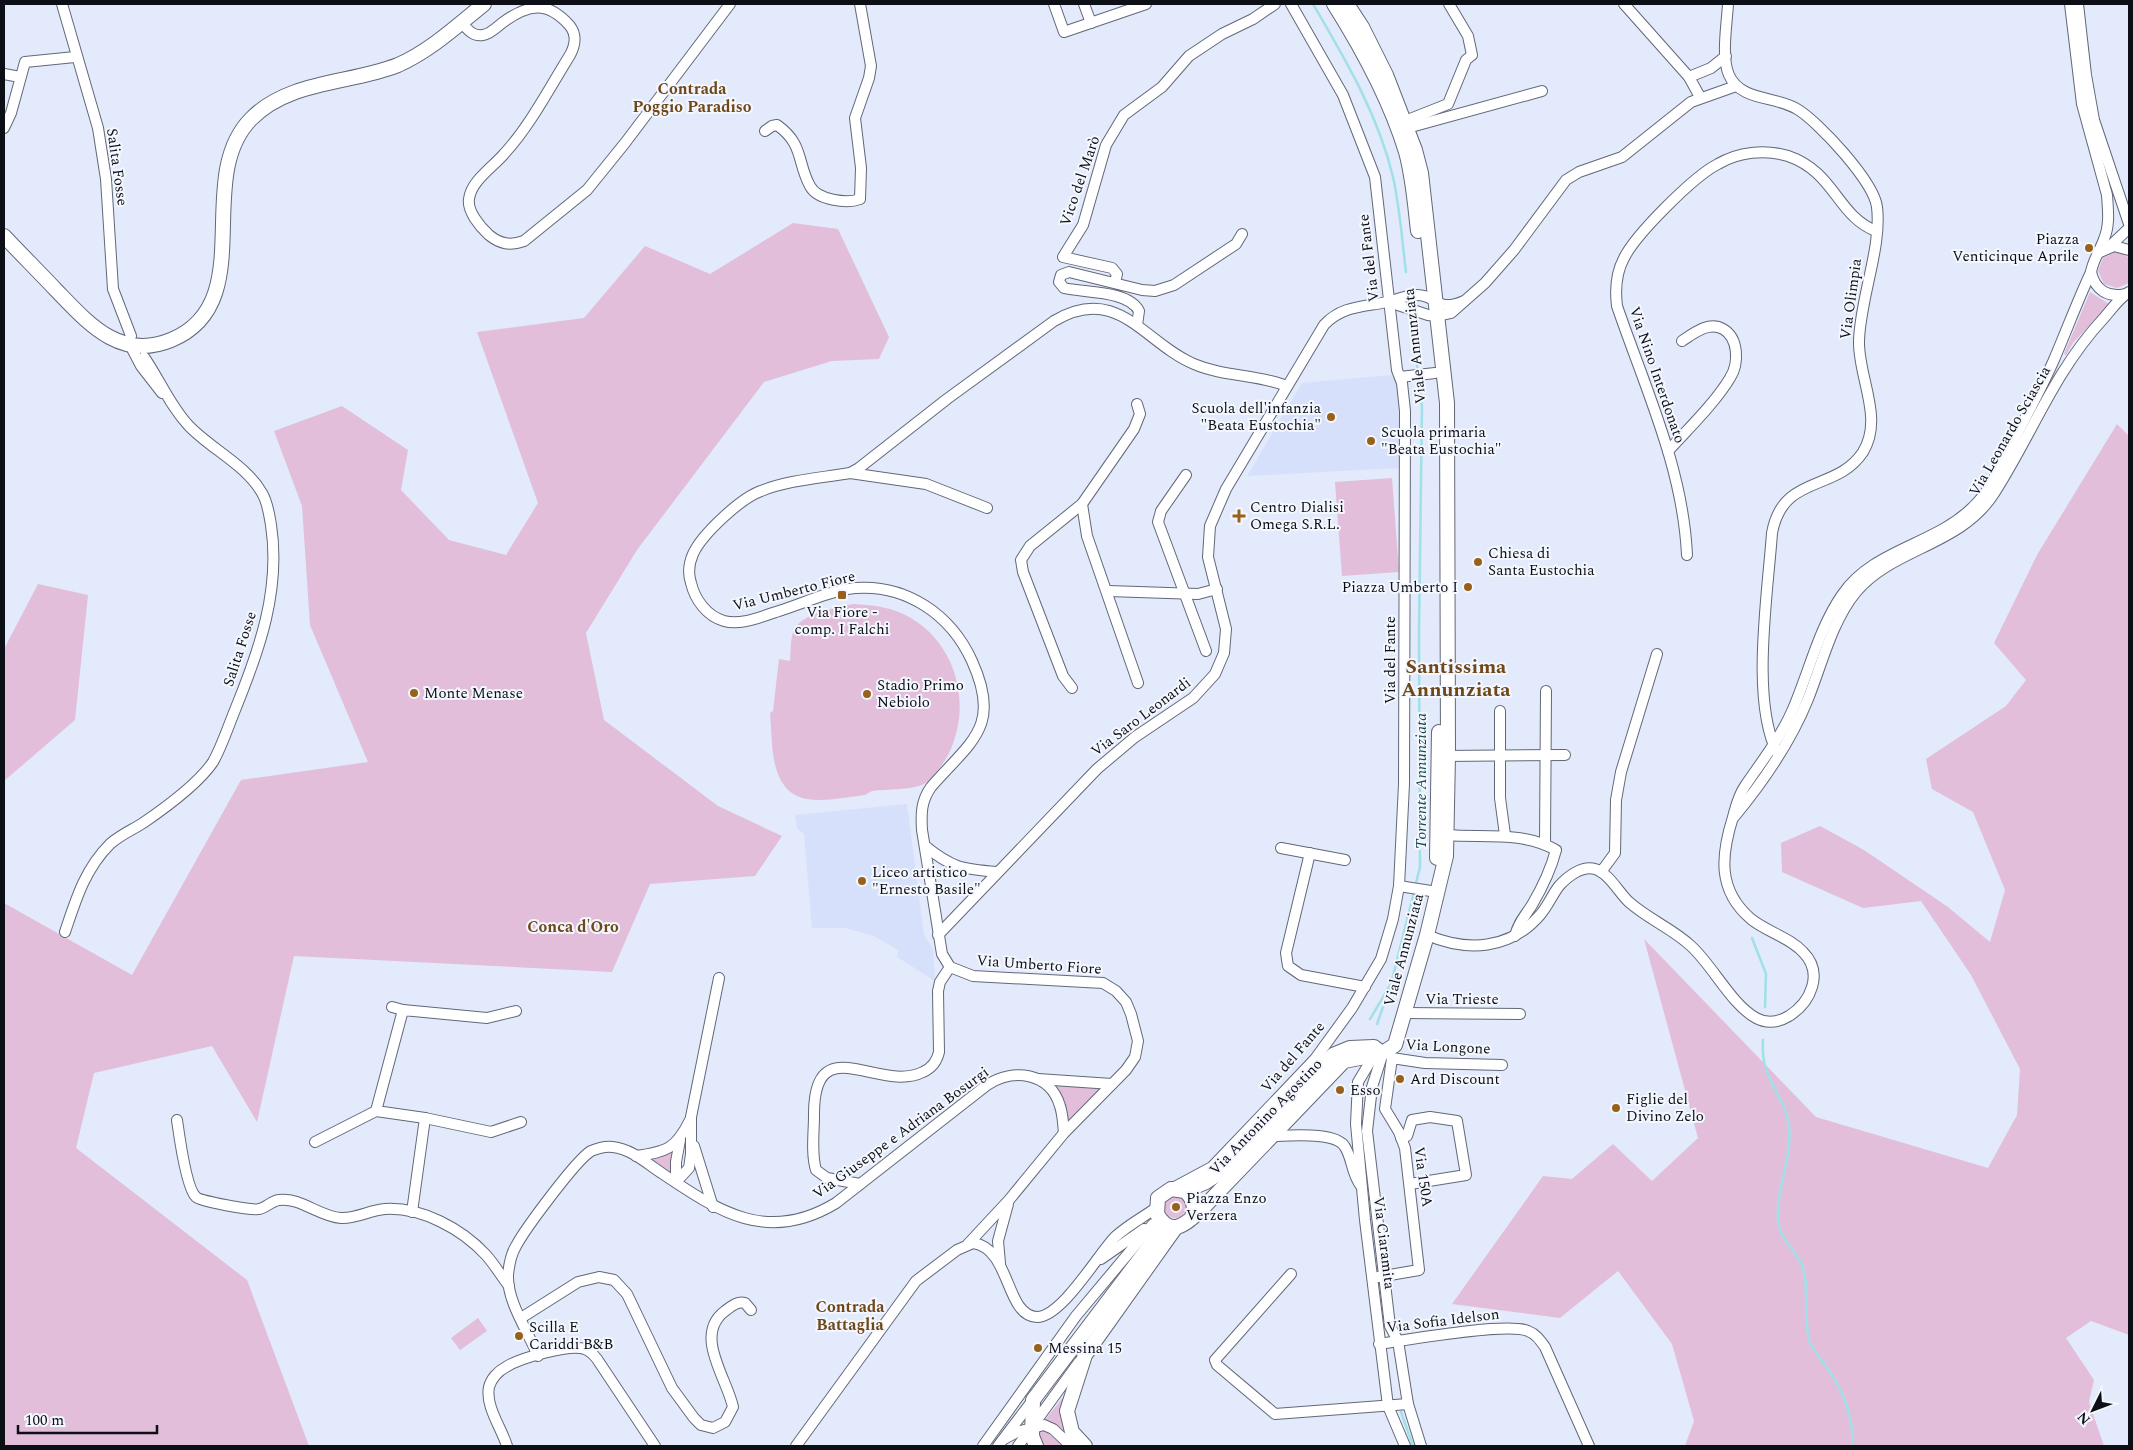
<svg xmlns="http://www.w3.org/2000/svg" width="2133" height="1450" font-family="Spectral,serif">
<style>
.built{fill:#d7e0fa}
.green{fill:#e2bedb}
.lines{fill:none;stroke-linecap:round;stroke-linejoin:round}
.stream{stroke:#a0e0e7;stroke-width:2.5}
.minor-casing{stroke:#626878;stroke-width:12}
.major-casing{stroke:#626878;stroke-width:16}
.minor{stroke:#fff;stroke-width:10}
.major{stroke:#fff;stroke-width:14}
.poi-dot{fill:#98611b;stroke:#f4f7fe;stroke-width:2}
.labels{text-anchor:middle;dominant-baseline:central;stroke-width:4;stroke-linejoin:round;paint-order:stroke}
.street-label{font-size:15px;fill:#0c0f15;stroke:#f4f7fe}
.poi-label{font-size:15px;fill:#0c0f15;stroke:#f4f7fe;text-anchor:start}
.neighbourhood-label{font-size:16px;font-weight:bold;fill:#6e481a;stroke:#f4f7fe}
.water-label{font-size:16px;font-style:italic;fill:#10494f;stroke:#f4f7fe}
.district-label{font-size:20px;font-weight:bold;fill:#6e481a;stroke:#f4f7fe}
</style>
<rect width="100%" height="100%" fill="#e2eafc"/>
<!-- built -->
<g class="built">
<polygon points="1391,375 1398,382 1401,410 1401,468 1247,476 1302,383"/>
<polygon points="907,804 924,935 933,949 935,981 897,957 898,950 874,936 845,928 812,928 804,834 797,828 795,815"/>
</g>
<!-- green -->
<g class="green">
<polygon points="793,223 838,229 889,337 879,359 832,361 764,382 637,550 586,633 604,720 718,806 782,836 755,876 650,884 612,972 294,956 257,1122 212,1046 94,1073 76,1148 247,1280 309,1446 4,1446 4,903 132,975 241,780 368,762 310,625 302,506 274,431 342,406 408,450 401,490 449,540 506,555 538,503 477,332 584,318 645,246 710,274"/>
<polygon points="2115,252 2122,253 2129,258 2129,283 2117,288 2104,284 2098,271 2103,258"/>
<polygon points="2090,292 2109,304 2073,343 2066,355 2064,354"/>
<polygon points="2117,424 2129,436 2129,1335 2091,1321 2066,1338 2094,1380 2089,1402 2104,1446 1685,1446 1694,1421 1672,1344 1618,1271 1560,1318 1452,1304 1543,1176 1572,1179 1613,1144 1652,1181 1698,1138 1644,939 1816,1117 1988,1168 2017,1115 2020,1069 1971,975 1921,901 1863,908 1782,872 1781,843 1820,826 1864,850 1948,907 1990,942 2005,890 1973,812 1932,789 1926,759 2006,706 2026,680 1994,643 2037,555"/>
<polygon points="1392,478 1399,572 1342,576 1335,482"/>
<polygon points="38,584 88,595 75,720 4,781 4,649"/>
<path d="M854,604C868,605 882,606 896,611C950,631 973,694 952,746C948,758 933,780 922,785C910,790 886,789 872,791L865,795C847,797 825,802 807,799C768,792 773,742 770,713L773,711L779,659L790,661C791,652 790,638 794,630C802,613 838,607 854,604Z"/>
<polygon points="1054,1084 1098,1088 1100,1089 1068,1122 1065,1104"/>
<polygon points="673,1149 672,1173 651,1159"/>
<circle cx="1175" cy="1207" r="11"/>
<polygon points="478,1318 487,1331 460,1350 451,1338"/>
<polygon points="1064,1396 1062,1417 1068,1436 1045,1420"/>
<polygon points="1038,1430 1047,1432 1063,1446 1042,1446 1040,1444"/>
</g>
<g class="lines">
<!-- stream -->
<g class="stream">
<path d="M1313,4C1345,59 1378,114 1393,177C1400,208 1402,241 1406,272"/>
<polyline points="1412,323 1418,373"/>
<polyline points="1415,887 1420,867 1419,633 1422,407 1418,378"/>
<polyline points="1752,938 1766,974 1765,1007"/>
<polyline points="1370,1019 1391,984 1414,892"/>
<polyline points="1377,1024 1389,990"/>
<path d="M1763,1040C1760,1081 1784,1092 1789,1125C1793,1157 1776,1187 1778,1219C1779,1239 1794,1248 1802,1265C1809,1281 1804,1321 1809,1340C1812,1350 1822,1360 1828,1369C1845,1393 1853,1417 1853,1446"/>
<polyline points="1401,1412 1413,1446"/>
</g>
<defs>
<g id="minor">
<polyline points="62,4 98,128 106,179 113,289 131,336"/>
<polyline points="1054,4 1064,32 1146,4"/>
<polyline points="1084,4 1091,23"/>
<polyline points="1624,4 1689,77 1700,97"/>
<path d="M1728,4C1727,23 1721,58 1729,75C1740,101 1776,96 1797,109C1819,122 1874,182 1877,207C1882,247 1860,299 1859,341C1858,377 1884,418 1863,452C1836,493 1783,473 1772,533C1768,592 1750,703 1778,754"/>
<polyline points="2078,4 2086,75 2094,120 2129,224"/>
<path d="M461,22C467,29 473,37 483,35C490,34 496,28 502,23C528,4 547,0 570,26C577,35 575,46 570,55C550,87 530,126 504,154C493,167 471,181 469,199C467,211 480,227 489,235C500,244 510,246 524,241L587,190L625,143L730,4"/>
<polyline points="4,74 20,77"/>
<polyline points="1689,77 1711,68 1726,56"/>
<polyline points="1400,127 1405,121 1448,104 1466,60 1472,55 1468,36 1449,4"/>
<polyline points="4,128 11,113 25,62 75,57"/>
<polyline points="1400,130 1542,91"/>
<path d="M765,131L772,126L777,125C804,144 797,163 810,186C817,200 847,204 860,199L861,168L855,118L869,78L871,66L860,4"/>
<polyline points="2109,247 2129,228"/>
<polyline points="2098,253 2114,246 2129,250"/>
<path d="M2091,272C2095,290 2108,298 2125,294"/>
<polyline points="1115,282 1117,274 1112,268 1063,257 1083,225 1106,145 1124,115 1162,87 1189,56 1222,34 1253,19 1275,4"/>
<polyline points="1389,302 1428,315 1438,316 1451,313 1485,283 1514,250 1566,180 1579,172 1622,157 1691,102 1736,86"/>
<path d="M1137,325L1139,311C1128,290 1084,293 1064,288L1059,282L1061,275L1069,272L1142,290L1155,291L1174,285L1236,244L1242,234"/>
<polyline points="130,345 141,366 162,393"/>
<polyline points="1400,377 1435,373"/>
<path d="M1668,451C1688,429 1715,403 1730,378C1739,364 1739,338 1723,329C1709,321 1694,333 1682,341"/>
<polyline points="850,473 926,484 987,508"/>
<polyline points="1186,475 1161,511 1158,522 1206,651"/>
<polyline points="1082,504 1087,536 1138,683"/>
<path d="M1687,555C1683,468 1645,388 1617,306C1615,290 1616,273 1624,258C1636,234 1694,176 1718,164C1738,152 1765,149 1788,156C1835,172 1837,216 1876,231"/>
<polyline points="1108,591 1198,594 1217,589"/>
<polyline points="1072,688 1063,676 1023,572 1021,560 1030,546 1082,504 1134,429 1140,414 1137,404"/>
<polyline points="1500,711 1500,798 1505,835"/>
<polyline points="1443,756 1565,755"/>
<path d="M1734,817C1763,782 1791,741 1808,699C1822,664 1832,621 1856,592C1893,548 1959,546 1993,495C2032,435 2053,373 2103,319C2111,310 2119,298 2129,292"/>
<path d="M1447,835C1484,838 1522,831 1556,850C1551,869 1542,888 1532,905C1525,916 1518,923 1515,936"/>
<polyline points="1545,844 1546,691"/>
<path d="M925,846C952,868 962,869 997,872"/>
<polyline points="1281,848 1345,860"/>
<polyline points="1310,853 1286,953 1288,966 1301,975 1365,987"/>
<polyline points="1601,872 1615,853 1616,800 1621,772 1657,654"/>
<polyline points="1399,886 1437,892"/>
<path d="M65,932C76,899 85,869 110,844C120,835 132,830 143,823C165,808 198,784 213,762C222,746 228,727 235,710C259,651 281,590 271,525C269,514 268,503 262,493C246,465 211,449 189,426C170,406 160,380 144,357"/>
<path d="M938,935L1097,769L1135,737L1193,698L1215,674L1224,653L1226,629L1208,557L1210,526L1226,489L1324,325C1341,306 1363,307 1387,302C1397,300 1405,295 1417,295C1438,295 1436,313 1464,301"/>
<path d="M1427,935C1467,952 1510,950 1540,915C1548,906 1552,895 1559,886C1567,877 1582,865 1595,869C1609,873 1619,893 1629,902C1648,919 1673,929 1691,946C1713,966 1731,1004 1756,1018C1767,1024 1779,1022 1789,1016C1811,1002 1824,973 1803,952C1789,937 1767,932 1751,919C1717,890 1721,855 1733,817C1736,806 1738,796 1745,786C1762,761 1781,737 1793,709C1809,672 1819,628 1842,595C1873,549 1935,545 1973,507C1991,490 2001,464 2013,442C2026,416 2041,389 2053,362C2066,332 2077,302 2091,272C2093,260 2100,251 2104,239C2110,225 2108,210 2107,195L2082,104L2070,4"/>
<polyline points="392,1007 403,1010"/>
<polyline points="1404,1013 1520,1014"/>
<polyline points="1379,1048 1381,1059 1372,1087 1367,1131 1390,1326 1398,1341 1408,1404 1421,1446"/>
<polyline points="1376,1052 1358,1082 1356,1124 1365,1220 1388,1406 1405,1446"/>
<polyline points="1038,1079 1112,1084"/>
<polyline points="425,1118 376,1111 403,1010 487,1018 516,1011"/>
<path d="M177,1120C179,1134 186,1188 196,1197C200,1201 252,1211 259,1209C266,1208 271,1201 279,1200C300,1197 320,1217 341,1218C356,1219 370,1210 385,1209C422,1207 462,1229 486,1255C495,1265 501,1276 509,1286"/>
<path d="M1271,1136C1288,1136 1336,1131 1345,1147C1353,1160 1351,1173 1361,1186"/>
<polyline points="1401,1138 1407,1136 1412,1120 1430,1117 1457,1121 1466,1175 1410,1184"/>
<polyline points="315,1142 376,1111"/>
<polyline points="694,1146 713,1207"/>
<path d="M636,1156C666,1152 676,1149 690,1120"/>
<polyline points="676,1182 689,1168 691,1154 691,1117 719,978"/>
<polyline points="676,1182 676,1162 680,1140"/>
<path d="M860,1184L827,1178L816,1170C811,1154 814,1132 814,1116C813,1026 879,1094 923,1072C932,1068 937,1061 939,1052L938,991L940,982L950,967"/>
<polyline points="1171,1189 1212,1167 1315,1059 1352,1008 1381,959 1393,919 1399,886 1404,784 1405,411 1402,383 1397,370 1375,177 1343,95 1291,4"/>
<polyline points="412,1212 425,1118 491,1132 521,1122"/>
<path d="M968,1244L1009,1200L1064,1133L1126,1070L1135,1057L1138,1041L1131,1014L1126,1002L1116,991L1103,983L973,976L950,967L942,954L922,830C921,814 921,801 931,787C971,741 1002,727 972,661C951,615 907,584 855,588C829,591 804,603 779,611C762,616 742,626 724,621C707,616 695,600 691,583C688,574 689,563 693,554C702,534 741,498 761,491C788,480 821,478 850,473L859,468L947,399L1054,321C1118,283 1144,343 1194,364C1224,377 1257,374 1287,386"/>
<polyline points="1101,1259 1144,1229"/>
<polyline points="1000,1263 998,1241 1008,1204"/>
<polyline points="1291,1274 1215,1360 1217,1365 1275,1414 1408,1404"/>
<polyline points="1378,1277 1419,1270 1405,1148 1399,1132 1385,1109 1392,1058 1425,1063 1502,1065"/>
<path d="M521,1318L578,1282L599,1277L614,1280L627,1294L672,1388L694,1418L701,1425L713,1428L725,1422L733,1407C727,1378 693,1335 725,1311C732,1306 737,1301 745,1303L751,1310"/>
<path d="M1379,1344C1407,1340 1507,1322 1528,1331C1536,1334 1540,1340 1545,1347L1589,1446"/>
<path d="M538,1356C528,1331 507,1302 508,1275C509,1265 511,1254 516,1246C525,1229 576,1160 591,1151C598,1148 606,1146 613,1147C631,1149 645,1162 660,1172C718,1211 767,1245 836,1203L987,1085C1013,1068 1050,1072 1060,1106C1063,1115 1063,1124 1064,1133"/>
<polyline points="1004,1439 1017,1432 1044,1425 1053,1429 1071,1446"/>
<path d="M507,1446C502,1429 485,1406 489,1387C491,1379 498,1371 506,1367C520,1358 569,1344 585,1349C590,1351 594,1355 597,1359L655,1446"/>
<path d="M796,1446L916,1281L957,1250L973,1243C1011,1248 1005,1316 1037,1317C1062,1317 1099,1253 1115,1237C1128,1225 1142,1218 1156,1208"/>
<polyline points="983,1446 1076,1316 1153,1224"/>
<polyline points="998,1446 1033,1400"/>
<polyline points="1018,1446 1079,1362"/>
</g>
<g id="major">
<path d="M1334,4C1363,50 1390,99 1406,152C1413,177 1415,205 1418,231"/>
<path d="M4,236C21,254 39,272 56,290C88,323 120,361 171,340C261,303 192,179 251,119C289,80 351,84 398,65C430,51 458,25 484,4"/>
<polyline points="1437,858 1439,732"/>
<polyline points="1185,1191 1206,1182 1218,1174 1333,1055 1350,1048 1374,1047"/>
<path d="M1191,1219C1196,1208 1194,1199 1185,1191L1171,1189L1158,1198L1157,1214C1171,1239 1187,1223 1201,1210L1344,1061L1381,1054L1395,1045L1427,935L1446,856L1448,756L1447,403L1421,173L1415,150L1386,75L1362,27L1347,4"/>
<polyline points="1036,1446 1032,1436 1033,1400 1155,1239 1163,1223"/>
<polyline points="1085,1446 1072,1432 1067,1411 1085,1355 1176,1227"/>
</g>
</defs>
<!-- minor casing -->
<use href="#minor" class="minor-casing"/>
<!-- major casing -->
<use href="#major" class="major-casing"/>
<!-- minor -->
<use href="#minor" class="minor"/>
<!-- major -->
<use href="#major" class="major"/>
</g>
<!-- markers -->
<g class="poi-dot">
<circle cx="2089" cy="248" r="5"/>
<circle cx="1331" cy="417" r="5"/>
<circle cx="1371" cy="441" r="5"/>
<path d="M1236.5 508.5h5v5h5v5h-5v5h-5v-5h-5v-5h5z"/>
<circle cx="1478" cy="562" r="5"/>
<circle cx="1468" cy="587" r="5"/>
<rect x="837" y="590" width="10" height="10" rx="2.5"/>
<circle cx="414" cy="693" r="5"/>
<circle cx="867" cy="694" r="5"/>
<circle cx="862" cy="881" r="5"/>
<circle cx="1400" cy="1079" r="5"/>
<circle cx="1340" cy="1090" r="5"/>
<circle cx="1616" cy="1108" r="5"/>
<circle cx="1176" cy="1207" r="5"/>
<circle cx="519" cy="1336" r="5"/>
<circle cx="1038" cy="1348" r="5"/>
</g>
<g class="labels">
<!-- street labels -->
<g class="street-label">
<text transform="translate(117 167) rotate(82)">Salita Fosse</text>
<text transform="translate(1080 181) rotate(-71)">Vico del Marò</text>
<text transform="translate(1369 258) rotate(-97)">Via del Fante</text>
<text transform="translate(1851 299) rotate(-82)">Via Olimpia</text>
<text transform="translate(1415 346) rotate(-96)">Viale Annunziata</text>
<text transform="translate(1657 375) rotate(71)">Via Nino Interdonato</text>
<text transform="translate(2010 431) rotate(-60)">Via Leonardo Sciascia</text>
<text transform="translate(794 591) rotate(-14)">Via Umberto Fiore</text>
<text transform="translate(240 649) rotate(-72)">Salita Fosse</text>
<text transform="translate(1390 660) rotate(-90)">Via del Fante</text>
<text transform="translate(1141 717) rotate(-37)">Via Saro Leonardi</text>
<text transform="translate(1404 950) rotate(-75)">Viale Annunziata</text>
<text transform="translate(1039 965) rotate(4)">Via Umberto Fiore</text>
<text x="1462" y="999">Via Trieste</text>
<text transform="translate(1448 1047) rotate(3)">Via Longone</text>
<text transform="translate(1293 1057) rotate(-49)">Via del Fante</text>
<text transform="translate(1266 1117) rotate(-46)">Via Antonino Agostino</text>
<text transform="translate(901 1133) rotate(-36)">Via Giuseppe e Adriana Bosurgi</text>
<text transform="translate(1423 1177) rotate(82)">Via 150A</text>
<text transform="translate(1384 1243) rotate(83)">Via Ciaramita</text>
<text transform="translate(1443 1321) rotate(-7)">Via Sofia Idelson</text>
</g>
<!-- poi labels -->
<g class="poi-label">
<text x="2079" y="239" text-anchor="end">Piazza<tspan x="2079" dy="17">Venticinque Aprile</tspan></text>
<text x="1321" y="408" text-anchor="end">Scuola dell'infanzia<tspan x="1321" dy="17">"Beata Eustochia"</tspan></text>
<text x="1381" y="432">Scuola primaria<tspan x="1381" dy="17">"Beata Eustochia"</tspan></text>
<text x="1250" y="507">Centro Dialisi<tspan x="1250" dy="17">Omega S.R.L.</tspan></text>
<text x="1488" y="553">Chiesa di<tspan x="1488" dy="17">Santa Eustochia</tspan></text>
<text x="1458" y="587" text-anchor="end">Piazza Umberto I</text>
<text x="842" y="612" text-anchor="middle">Via Fiore -<tspan x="842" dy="17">comp. I Falchi</tspan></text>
<text x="877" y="685">Stadio Primo<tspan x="877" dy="17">Nebiolo</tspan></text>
<text x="424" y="693">Monte Menase</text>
<text x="872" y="872">Liceo artistico<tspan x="872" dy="17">"Ernesto Basile"</tspan></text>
<text x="1410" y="1079">Ard Discount</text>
<text x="1350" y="1090">Esso</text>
<text x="1626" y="1099">Figlie del<tspan x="1626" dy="17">Divino Zelo</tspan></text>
<text x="1186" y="1198">Piazza Enzo<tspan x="1186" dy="17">Verzera</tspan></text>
<text x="529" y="1327">Scilla E<tspan x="529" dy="17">Cariddi B&amp;B</tspan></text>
<text x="1048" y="1348">Messina 15</text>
</g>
<!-- neighbourhood labels -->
<g class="neighbourhood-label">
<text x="692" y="89">Contrada<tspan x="692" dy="18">Poggio Paradiso</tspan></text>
<text x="573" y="927">Conca d'Oro</text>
<text x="850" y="1307">Contrada<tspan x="850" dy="18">Battaglia</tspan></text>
</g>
<!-- water labels -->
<g class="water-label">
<text transform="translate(1421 781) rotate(-90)">Torrente Annunziata</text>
</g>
<!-- district labels -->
<g class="district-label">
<text x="1456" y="667">Santissima<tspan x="1456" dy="23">Annunziata</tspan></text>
</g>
</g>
<!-- border -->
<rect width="2133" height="1450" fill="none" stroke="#0c0f15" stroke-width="10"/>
<!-- north arrow -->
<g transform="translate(2093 1410) rotate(228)" stroke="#f4f7fe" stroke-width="4" paint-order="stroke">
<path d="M0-4L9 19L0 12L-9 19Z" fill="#0c0f15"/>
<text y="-8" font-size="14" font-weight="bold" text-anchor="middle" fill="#0c0f15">N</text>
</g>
<!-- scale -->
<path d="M18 1425v8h139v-8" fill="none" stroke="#0c0f15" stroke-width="2.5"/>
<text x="25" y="1425" font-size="15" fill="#0c0f15" stroke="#f4f7fe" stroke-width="4" paint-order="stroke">100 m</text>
</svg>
